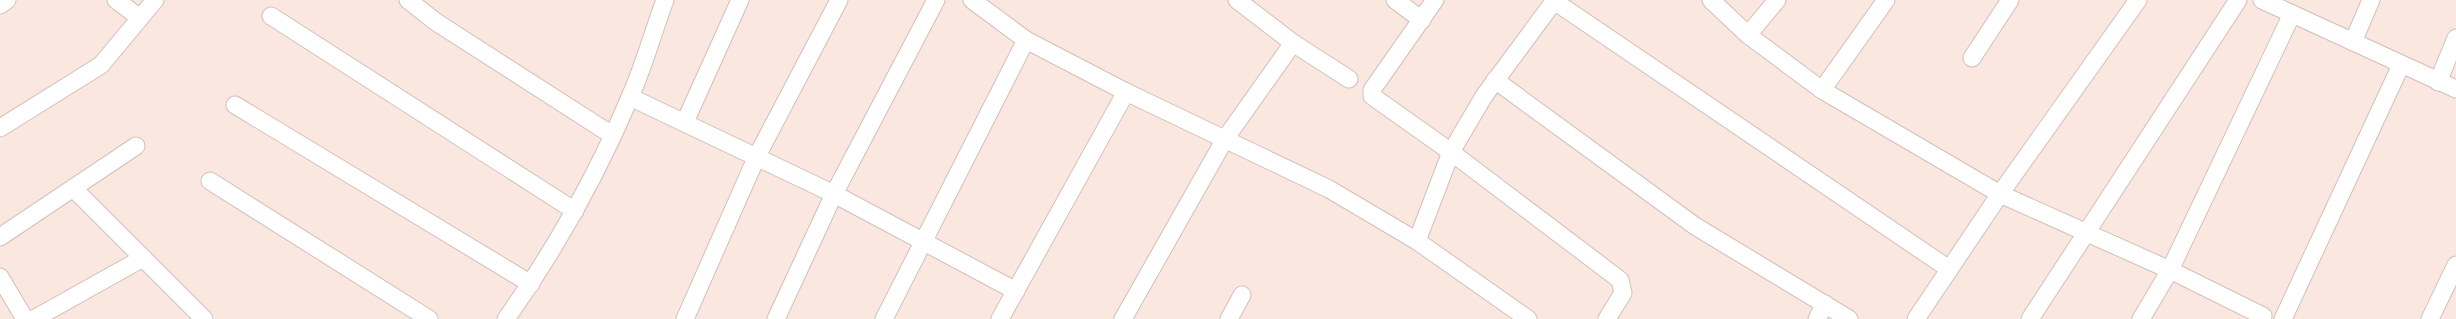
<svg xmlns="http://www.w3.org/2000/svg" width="2456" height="319" font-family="Lato,sans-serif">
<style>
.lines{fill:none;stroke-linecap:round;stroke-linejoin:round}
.street-casing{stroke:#d1c0b8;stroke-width:19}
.street{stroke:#fff;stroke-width:17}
</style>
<rect width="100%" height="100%" fill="#fae8e0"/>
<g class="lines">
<defs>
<g id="street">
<polyline points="116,0 140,18"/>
<polyline points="408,0 436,22 612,135"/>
<polyline points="972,0 1026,40 1126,92 1329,189 1417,241 1528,319"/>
<polyline points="1237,0 1293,43 1349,79"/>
<polyline points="1395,0 1422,20"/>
<polyline points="1435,0 1372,90 1372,96 1451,152 1620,280 1623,293 1607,319"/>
<polyline points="1711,0 1748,35 1822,90 2000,194 2170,270 2263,316"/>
<polyline points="2262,0 2456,89"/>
<polyline points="1554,1 1949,269"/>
<polyline points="0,5 7,0"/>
<polyline points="271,16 575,211"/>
<polyline points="1748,35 1777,0"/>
<polyline points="2353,42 2371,0"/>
<polyline points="1972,58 2010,0"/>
<polyline points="1495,80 1695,226 1849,319"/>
<polyline points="2438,82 2456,38"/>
<polyline points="1822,90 1886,0"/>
<polyline points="630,97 834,194 1016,291"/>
<polyline points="235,105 531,284"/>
<polyline points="685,122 740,0"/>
<polyline points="0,128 101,65 155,0"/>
<polyline points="210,181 429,319"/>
<polyline points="73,188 204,319"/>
<polyline points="0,237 136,146"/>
<polyline points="1417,241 1451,152 1484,96 1555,0"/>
<polyline points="0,277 25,319"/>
<polyline points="34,319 143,258"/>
<path d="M506,319C555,250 597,175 630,97C644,66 653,32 665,0"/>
<polyline points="685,319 757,156 839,0"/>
<polyline points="776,319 834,194 936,0"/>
<polyline points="884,319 1026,40"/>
<polyline points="1000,319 1126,92"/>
<polyline points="1123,319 1225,139 1293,43"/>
<polyline points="1229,319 1242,295"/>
<polyline points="1817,319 1825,304"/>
<polyline points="1916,319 2000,194 2138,0"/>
<polyline points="2030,319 2238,0"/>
<polyline points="2141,319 2170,270 2292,14"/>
<polyline points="2283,319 2401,65"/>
<polyline points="2430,319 2456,265"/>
</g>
</defs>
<!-- street casing -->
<use href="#street" class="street-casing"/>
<!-- street -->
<use href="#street" class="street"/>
</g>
</svg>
